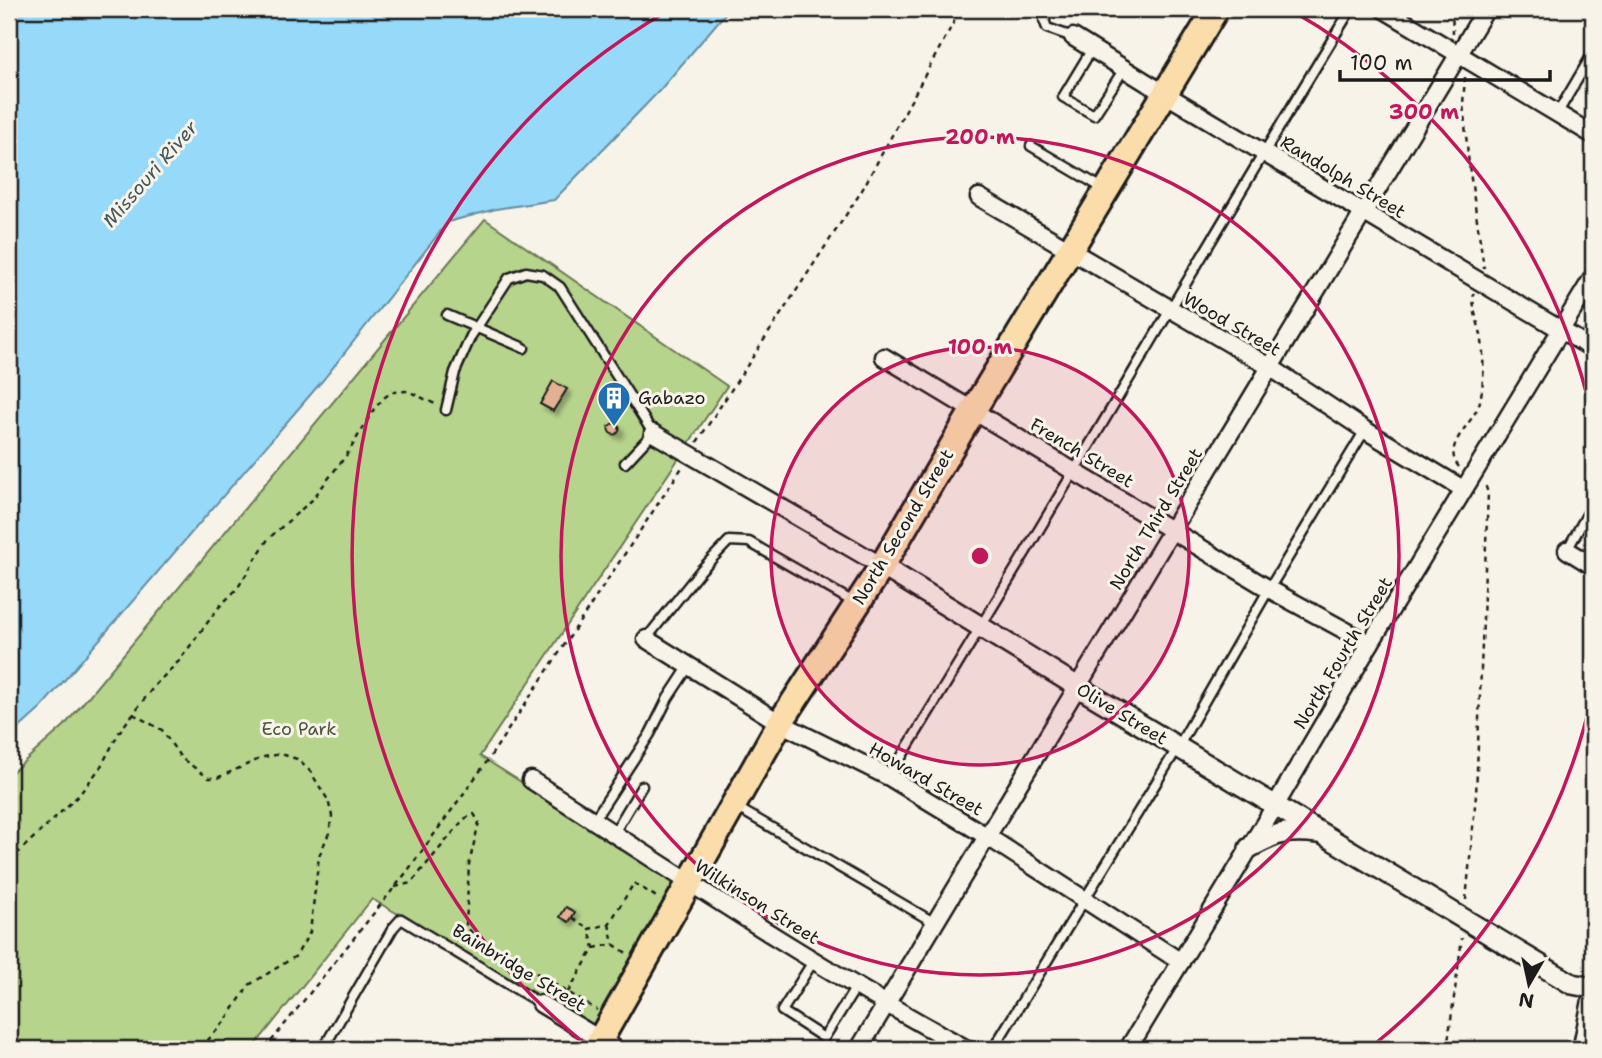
<svg xmlns="http://www.w3.org/2000/svg" width="1602" height="1058" font-family="'Shantell Sans',sans-serif">
<style>
.green{fill:#b6d48c;stroke:#697854;stroke-width:2}
.water{fill:#97d9f9;stroke:#668da1;stroke-width:2}
.building{fill:#e2b193;stroke:#1c1c1c;stroke-width:2;filter:url(#shadow)}
.lines{fill:none;stroke-linecap:round;stroke-linejoin:round}
.service-casing{stroke:#1c1c1c;stroke-width:13}
.minor-casing{stroke:#1c1c1c;stroke-width:21}
.tertiary-casing{stroke:#1c1c1c;stroke-width:24}
.secondary-casing{stroke:#1c1c1c;stroke-width:26}
.primary-casing{stroke:#1c1c1c;stroke-width:30}
.path{stroke:#1c1c1c;stroke-width:2.5;stroke-dasharray:5 5;stroke-linecap:butt}
.service{stroke:#f7f3e8;stroke-width:8}
.minor{stroke:#f7f3e8;stroke-width:16}
.tertiary{stroke:#f7f3e8;stroke-width:19}
.secondary{stroke:#f7f3e8;stroke-width:21}
.primary{stroke:#fbddab;stroke-width:24}
.ring{fill:none;stroke:#c2185b;stroke-width:3.5}
.labels{text-anchor:middle;dominant-baseline:central;stroke-width:6;stroke-linejoin:round;paint-order:stroke}
.street-label{font-size:18px;fill:#1c1c1c;stroke:#f7f3e8}
.poi-label{font-size:18px;fill:#1c1c1c;stroke:#f7f3e8;text-anchor:start}
.park-label{font-size:18px;fill:#4a533e;stroke:#f7f3e8}
.water-label{font-size:19px;font-style:italic;fill:#41555e;stroke:#f7f3e8}
.centre{fill:#c2185b;stroke:#f7f3e8;stroke-width:3.5}
.ring-label{font-size:21px;text-anchor:middle;font-weight:bold;fill:#c2185b;stroke:#f7f3e8;stroke-width:6;stroke-linejoin:round;paint-order:stroke}
</style>
<defs>
<filter id="shadow"><feDropShadow dx="4.5" dy="4.5" stdDeviation="2" flood-color="#0004"/></filter>
</defs>
<rect width="100%" height="100%" fill="#f7f3e8"/>
<filter id="ink" filterUnits="userSpaceOnUse"><feTurbulence type="fractalNoise" baseFrequency=".0143" numOctaves="2"/><feDisplacementMap in="SourceGraphic" scale="14" xChannelSelector="R" yChannelSelector="G"/><feConvolveMatrix kernelMatrix="1 2 1 2 8 2 1 2 1" color-interpolation-filters="sRGB"/></filter>
<g filter="url(#ink)">
<!-- green -->
<polygon class="green" points="485,219 727,386 480,756 683,884 597,1029 372,899 252,1049 9,1049 9,775 64,726"/>
<!-- water -->
<polygon class="water" points="9,9 729,9 660,90 554,200 496,209 448,222 323,380 38,711 9,737"/>
<!-- building -->
<g class="building">
<polygon points="553,381 567,389 553,411 540,404"/>
<circle cx="614" cy="429" r="5.5"/>
<polygon points="566,907 575,912 569,922 560,917"/>
</g>
<g class="lines">
<defs>
<g id="service">
<polyline points="1051,9 1044,20 1047,28 1073,37"/>
<polyline points="1092,49 1063,97 1094,115 1124,69"/>
<polyline points="1557,114 1593,53"/>
<polyline points="1031,146 1104,189"/>
<polyline points="447,315 524,348"/>
<polyline points="446,410 455,372 471,336 509,278 526,272 543,275 560,287 653,433 625,463"/>
<polyline points="1567,550 1593,504"/>
<polyline points="646,639 701,570 729,541 749,542 855,603"/>
<path d="M889,777C1046,523 1195,264 1351,9"/>
<polyline points="736,807 935,923"/>
<polyline points="594,820 650,734 668,698 689,666"/>
<polyline points="614,833 642,786"/>
<polyline points="814,960 782,1011 824,1038 856,987"/>
<polyline points="323,1049 393,928 401,919 541,1004"/>
<polyline points="993,1049 1178,747 1269,589 1365,430"/>
</g>
<g id="minor">
<polyline points="1383,9 1593,135"/>
<polyline points="1073,37 1165,94 1593,349"/>
<polyline points="979,197 1270,367 1365,430 1463,489"/>
<polyline points="884,357 1269,589 1370,644"/>
<polyline points="653,433 882,566"/>
<polyline points="1567,550 1593,566"/>
<polyline points="646,639 780,723 889,777 988,837 1181,962"/>
<path d="M531,780C675,873 817,968 967,1049"/>
<polyline points="541,1004 616,1049"/>
<polyline points="859,1049 1486,9"/>
<polyline points="1128,1049 1275,806 1370,644 1593,277"/>
</g>
<g id="tertiary">
<polyline points="882,566 1078,687 1572,984 1593,988"/>
<path d="M1249,848C1276,833 1288,829 1318,833"/>
</g>
<polyline id="secondary" points="1584,1049 1593,1003"/>
<polyline id="primary" points="595,1049 780,723 882,566 974,409 1216,9"/>
</defs>
<!-- service casing -->
<use href="#service" class="service-casing"/>
<!-- minor casing -->
<use href="#minor" class="minor-casing"/>
<!-- tertiary casing -->
<use href="#tertiary" class="tertiary-casing"/>
<!-- secondary casing -->
<use href="#secondary" class="secondary-casing"/>
<!-- primary casing -->
<use href="#primary" class="primary-casing"/>
<!-- path -->
<g class="path">
<polyline points="1452,9 1453,33"/>
<polyline points="1465,77 1463,104 1469,165 1484,268"/>
<polyline points="697,442 861,192 961,9"/>
<path d="M1459,467C1440,444 1475,424 1480,401C1484,383 1484,360 1482,341C1480,324 1471,311 1474,293"/>
<polyline points="133,714 162,730 181,758 209,778 217,778 264,757 281,754 297,759 310,771 328,800 332,816 329,833 319,856 310,932 296,956 249,985 226,1020 200,1049"/>
<polyline points="9,861 79,795 100,768 120,731 155,685 179,661 219,607 237,589 268,539 312,500 348,453 374,409 385,397 392,392 408,391 437,405"/>
<polyline points="395,887 411,883 464,819 474,814 479,822 469,864 466,926 474,935 597,1010"/>
<polyline points="1466,900 1476,795 1488,493 1485,484"/>
<polyline points="573,918 589,929"/>
<polyline points="609,924 613,944"/>
<polyline points="594,948 613,944 628,954"/>
<polyline points="568,992 594,948 589,929 609,924 634,883 658,898"/>
<polyline points="265,1049 406,873 488,760 683,466"/>
<polyline points="1447,1049 1462,938"/>
</g>
<!-- service -->
<use href="#service" class="service"/>
<!-- minor -->
<use href="#minor" class="minor"/>
<!-- tertiary -->
<use href="#tertiary" class="tertiary"/>
<!-- secondary -->
<use href="#secondary" class="secondary"/>
<!-- primary -->
<use href="#primary" class="primary"/>
</g>
</g>
<!-- distance rings -->
<circle cx="980" cy="556" r="209" fill="#c2185b" fill-opacity=".12"/>
<g class="ring">
<circle cx="980" cy="556" r="209"/>
<circle cx="980" cy="556" r="419"/>
<path d="M1593 692A628 628 0 0 1 1371 1047M589 1047A628 628 0 0 1 671 9M1289 9A628 628 0 0 1 1593 420"/>
</g>
<!-- icons -->
<defs>
<symbol id="building-pin" viewBox="-11 -11 22 30"><path d="M0 17L-7.5 6A9.5 9.5 0 1 1 7.5 6Z" fill="#1f6fb2" stroke="#f7f3e8"/><path d="M-4-6H4V6H1V3H-1V6H-4ZM-2.5-4.3h1.7v1.8h-1.7ZM.8-4.3h1.7v1.8H.8ZM-2.5-1h1.7V.8h-1.7ZM.8-1h1.7V.8H.8Z" fill="#fff"/></symbol>
</defs>
<g fill-rule="evenodd">
<use href="#building-pin" x="595" y="379" width="38" height="52"/>
</g>
<g class="labels">
<!-- street labels -->
<g class="street-label">
<text transform="translate(1343 177) rotate(31)">Randolph Street</text>
<text transform="translate(1232 324) rotate(30)">Wood Street</text>
<text transform="translate(1082 453) rotate(31)">French Street</text>
<text transform="translate(1156 519) rotate(-59)">North Third Street</text>
<text transform="translate(903 527) rotate(-59)">North Second Street</text>
<text transform="translate(1343 653) rotate(-59)">North Fourth Street</text>
<text transform="translate(1122 714) rotate(31)">Olive Street</text>
<text transform="translate(926 779) rotate(30)">Howard Street</text>
<text transform="translate(757 902) rotate(32)">Wilkinson Street</text>
<text transform="translate(519 968) rotate(31)">Bainbridge Street</text>
</g>
<!-- poi labels -->
<g class="poi-label">
<text x="638" y="398">Gabazo</text>
</g>
<!-- park labels -->
<g class="park-label">
<text x="299" y="729">Eco Park</text>
</g>
<!-- water labels -->
<g class="water-label">
<text transform="translate(150 174) rotate(-49)">Missouri River</text>
</g>
</g>
<circle cx="980" cy="556" r="10" class="centre"/>
<g class="ring-label">
<text x="1424" y="119">300 m</text>
<text x="980" y="144">200 m</text>
<text x="980" y="354">100 m</text>
</g>
<!-- margin -->
<rect width="1602" height="1058" fill="none" stroke="#f7f3e8" stroke-width="35"/>
<rect x="18" y="18" width="1567" height="1023" fill="none" stroke="#1c1c1c" stroke-width="2.5" filter="url(#ink)"/>
<!-- north arrow -->
<g transform="translate(1529 984) rotate(189)" stroke="#f7f3e8" stroke-width="5" paint-order="stroke">
<path d="M0-5L12 26L0 18L-12 26Z" fill="#1c1c1c"/>
<text y="-10" font-size="19" font-weight="bold" text-anchor="middle" fill="#1c1c1c">N</text>
</g>
<!-- scale -->
<path d="M1340 70v10h210v-10" fill="none" stroke="#1c1c1c" stroke-width="3.5"/>
<text x="1350" y="70" font-size="21" fill="#1c1c1c" stroke="#f7f3e8" stroke-width="5" paint-order="stroke">100 m</text>
</svg>
